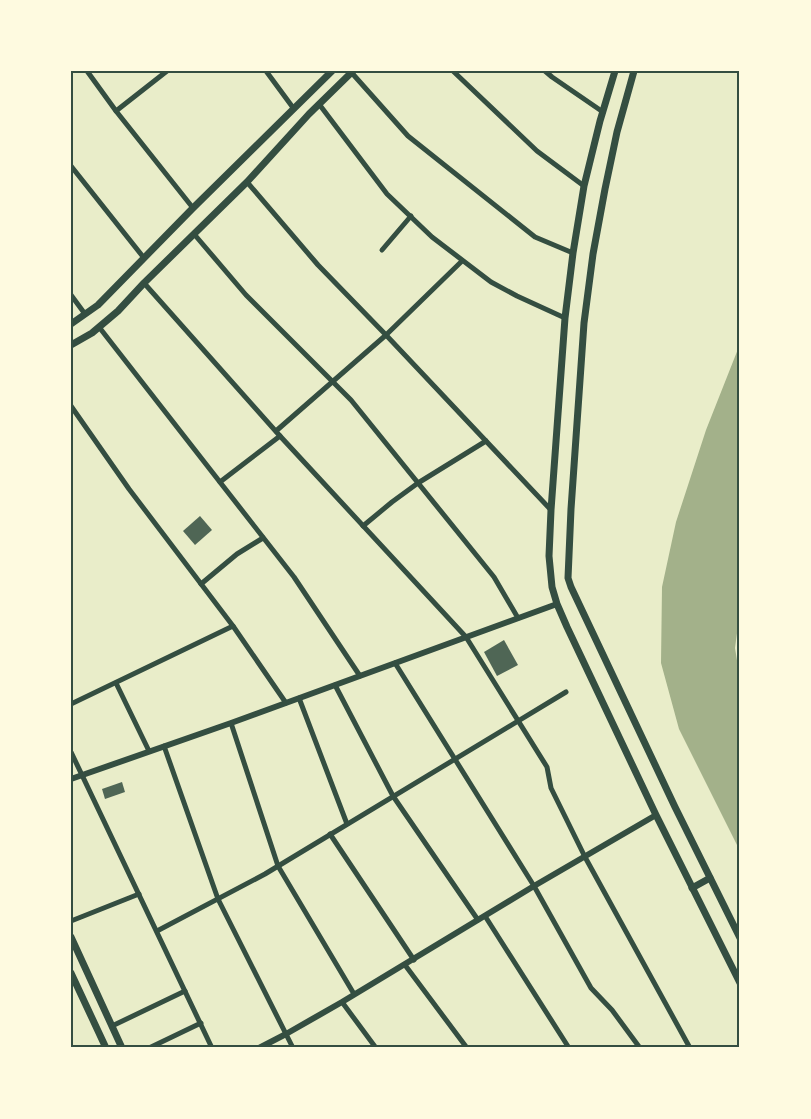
<svg xmlns="http://www.w3.org/2000/svg" width="811" height="1119" font-family="Barlow,sans-serif">
<style>
.water{fill:#a3b18a}
.building{fill:#4f6655}
.lines{fill:none;stroke-linecap:round;stroke-linejoin:round}
.minor{stroke:#344e41;stroke-width:5}
.tertiary{stroke:#344e41;stroke-width:6}
.secondary{stroke:#344e41;stroke-width:7}
.neatline{fill:none;stroke:#344e41;stroke-width:2}
</style>
<rect width="100%" height="100%" fill="#e9edc9"/>
<!-- water -->
<polygon class="water" points="740,344 740,611 735,648 740,679 740,851 679,729 661,663 662,587 676,522 706,430"/>
<!-- building -->
<g class="building">
<polygon points="200,516 212,530 195,545 183,531"/>
<polygon points="504,640 518,665 497,676 484,652"/>
<polygon points="122,782 125,792 105,799 102,789"/>
</g>
<g class="lines">
<!-- minor -->
<g class="minor">
<polyline points="87,71 116,111 193,208"/>
<polyline points="266,71 294,109"/>
<polyline points="453,71 537,151 584,186"/>
<polyline points="545,71 552,77 603,112"/>
<polyline points="351,72 408,136 535,237 573,253"/>
<polyline points="319,104 387,194 432,237 491,282 517,296 565,318"/>
<polyline points="116,111 167,71"/>
<polyline points="71,166 144,258"/>
<polyline points="247,182 318,265 386,335 551,510"/>
<polyline points="194,234 246,295 351,400 494,577 518,618"/>
<polyline points="382,250 411,216"/>
<polyline points="144,283 280,436 466,637 547,767 551,788 585,857 690,1048"/>
<polyline points="71,295 85,314"/>
<polyline points="99,327 294,577 360,676"/>
<polyline points="71,406 129,489 233,626 286,703"/>
<polyline points="276,431 386,335 462,261"/>
<polyline points="220,482 280,436"/>
<polyline points="363,526 392,502 418,483 486,441"/>
<polyline points="201,584 237,554 263,538"/>
<polyline points="395,663 534,886 591,988 612,1010 640,1048"/>
<polyline points="116,683 149,751"/>
<polyline points="335,685 393,796 478,920"/>
<polyline points="299,698 347,824"/>
<polyline points="71,704 233,626"/>
<polyline points="231,723 278,866 354,994"/>
<polyline points="164,746 218,899 293,1048"/>
<polyline points="71,752 212,1048"/>
<polyline points="330,834 414,960"/>
<polyline points="485,916 569,1048"/>
<polyline points="71,921 139,894"/>
<polyline points="157,931 265,874 566,692"/>
<polyline points="405,965 467,1048"/>
<polyline points="342,1002 376,1048"/>
<polyline points="112,1026 185,991"/>
<polyline points="149,1048 201,1023"/>
</g>
<!-- tertiary -->
<g class="tertiary">
<polyline points="71,779 231,723 557,604"/>
<polyline points="259,1048 286,1034 342,1002 534,886 656,815"/>
</g>
<!-- secondary -->
<g class="secondary">
<polyline points="615,71 600,121 584,186 573,253 565,318 551,510 549,556 552,587 557,604 567,627 656,815 740,983"/>
<polyline points="634,71 617,132 605,189 593,254 584,323 571,509 568,578 571,587 675,807 740,938"/>
<polyline points="71,324 98,305 193,208 332,71"/>
<polyline points="71,345 92,333 118,311 144,283 247,182 309,114 353,71"/>
<polyline points="692,888 710,878"/>
<polyline points="71,937 122,1048"/>
<polyline points="71,973 106,1048"/>
</g>
</g>
<!-- border -->
<rect width="811" height="1119" fill="none" stroke="#fefae0" stroke-width="145"/>
<rect x="72" y="72" width="666" height="974" class="neatline"/>
</svg>
